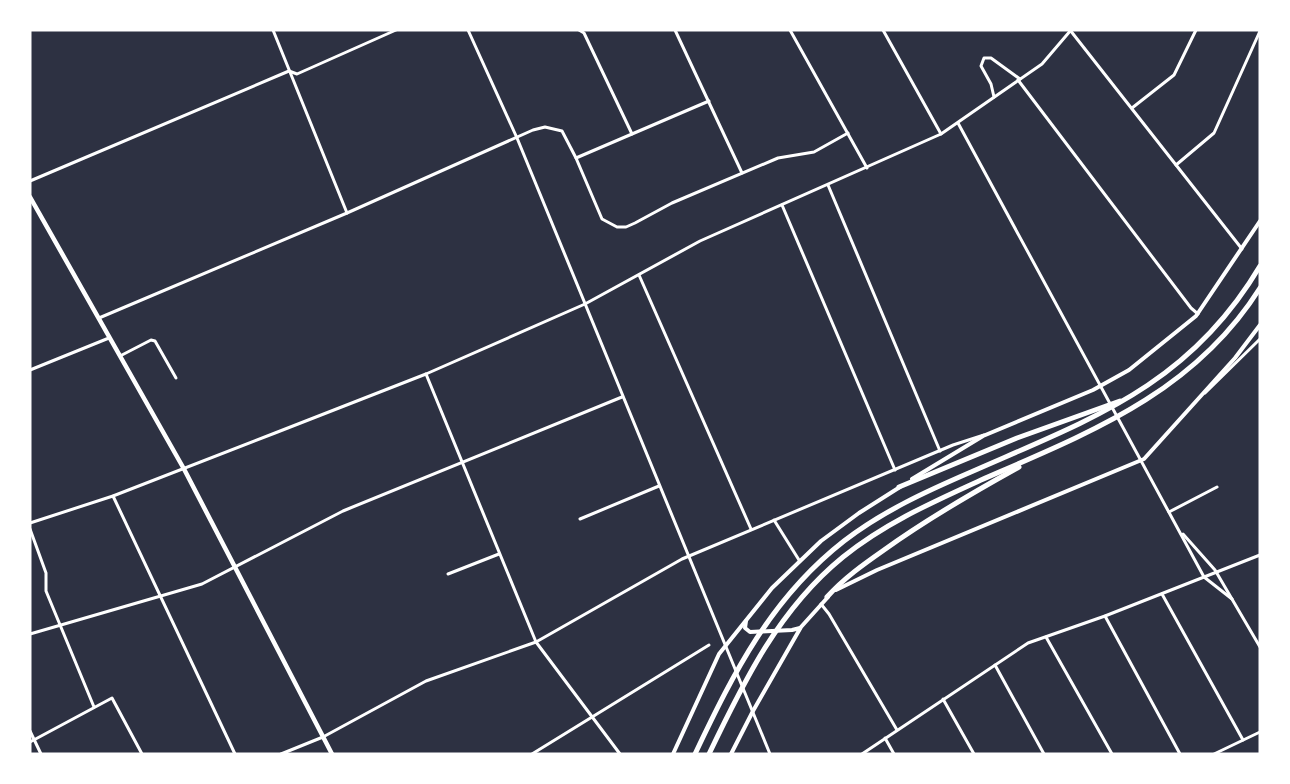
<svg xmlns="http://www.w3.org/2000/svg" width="1290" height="784" font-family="'Varela Round',sans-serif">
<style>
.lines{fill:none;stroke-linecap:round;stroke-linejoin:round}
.minor{stroke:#fff;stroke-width:3}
.tertiary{stroke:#fff;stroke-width:3}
.secondary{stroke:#fff;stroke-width:4}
.primary{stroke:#fff;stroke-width:4.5}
.motorway{stroke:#fff;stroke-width:5}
</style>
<rect width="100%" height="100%" fill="#2d3142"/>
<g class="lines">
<!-- minor -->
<g class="minor">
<polyline points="273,30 347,213"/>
<polyline points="579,30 584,33 632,134"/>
<polyline points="675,30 742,173"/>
<polyline points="790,30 867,168"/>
<polyline points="883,30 941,134"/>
<polyline points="1070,30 1242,249"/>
<polyline points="1018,80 1191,308 1198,314"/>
<polyline points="994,97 991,84 981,66 984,58 991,58 1020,79"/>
<polyline points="1132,108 1174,75 1196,30"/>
<polyline points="958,123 1204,577 1232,599"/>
<polyline points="576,158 709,101"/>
<polyline points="1176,165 1214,133 1260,31"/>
<polyline points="828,185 940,451"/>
<polyline points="782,205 895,470"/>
<polyline points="639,275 751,529"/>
<polyline points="99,318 347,213 533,130 545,127 562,131 576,158 602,219 617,227 626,227 635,223 672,203 778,158 814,152 848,133"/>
<polyline points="120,356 151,340 155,341 176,378"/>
<polyline points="30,370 109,338"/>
<polyline points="426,374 536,642 620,754"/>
<polyline points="1205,393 1260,339"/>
<polyline points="113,496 235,754"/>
<polyline points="1169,512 1217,487"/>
<polyline points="580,519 659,486"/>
<polyline points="774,520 799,560"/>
<polyline points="30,529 46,573 46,591 94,707"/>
<polyline points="1183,534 1215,570 1260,647"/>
<polyline points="448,574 499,554"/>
<polyline points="1162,594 1243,740"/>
<polyline points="821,604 829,614 897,730"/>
<polyline points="1105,616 1180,754"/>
<polyline points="30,634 202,584 343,511 622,397"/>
<polyline points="1046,637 1112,754"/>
<polyline points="995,665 1044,754"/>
<polyline points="943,699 974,754"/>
<polyline points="30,731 41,754"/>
<polyline points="885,738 894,754"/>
<polyline points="30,742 112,698 142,754"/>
<polyline points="532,754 709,645"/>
<polyline points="1214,754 1260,732"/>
</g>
<!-- tertiary -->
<g class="tertiary">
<polyline points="468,30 517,138 770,754"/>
<polyline points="30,181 289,71 297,74 396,30"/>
<polyline points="30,523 113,496 275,433 426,374 585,304 700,241 941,134 1042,64 1071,30"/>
<polyline points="281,754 323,737 426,681 536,642 682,559 953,445 984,435"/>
<polyline points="862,754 1028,643 1105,616 1260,555"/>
</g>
<!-- secondary -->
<g class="secondary">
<polyline points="912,479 983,436 1093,390 1129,370 1196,316 1260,221"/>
<polyline points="836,590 877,570 1144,459 1235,358 1260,325"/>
<polyline points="746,621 745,628 750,632 792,630 800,628"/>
<polyline points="673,754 719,654 772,588 821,541 859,513 900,487"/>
<polyline points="731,754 753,711 801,627 828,597"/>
</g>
<!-- primary -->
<polyline class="primary" points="30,197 184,469 332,754"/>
<!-- motorway -->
<g class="motorway">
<polyline points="899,487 1017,438 1120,401"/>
<path d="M827,597C844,578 864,564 884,550C927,519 972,493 1019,467"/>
<path d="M695,754C734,672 771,598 844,541C883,511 927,491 971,472C1091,419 1189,386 1260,266"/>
<path d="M709,754C744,681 779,609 843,557C885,523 933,502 981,480C1089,433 1194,393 1260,288"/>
</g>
</g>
<!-- border -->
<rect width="1290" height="784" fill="none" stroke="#ffffff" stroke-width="63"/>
</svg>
